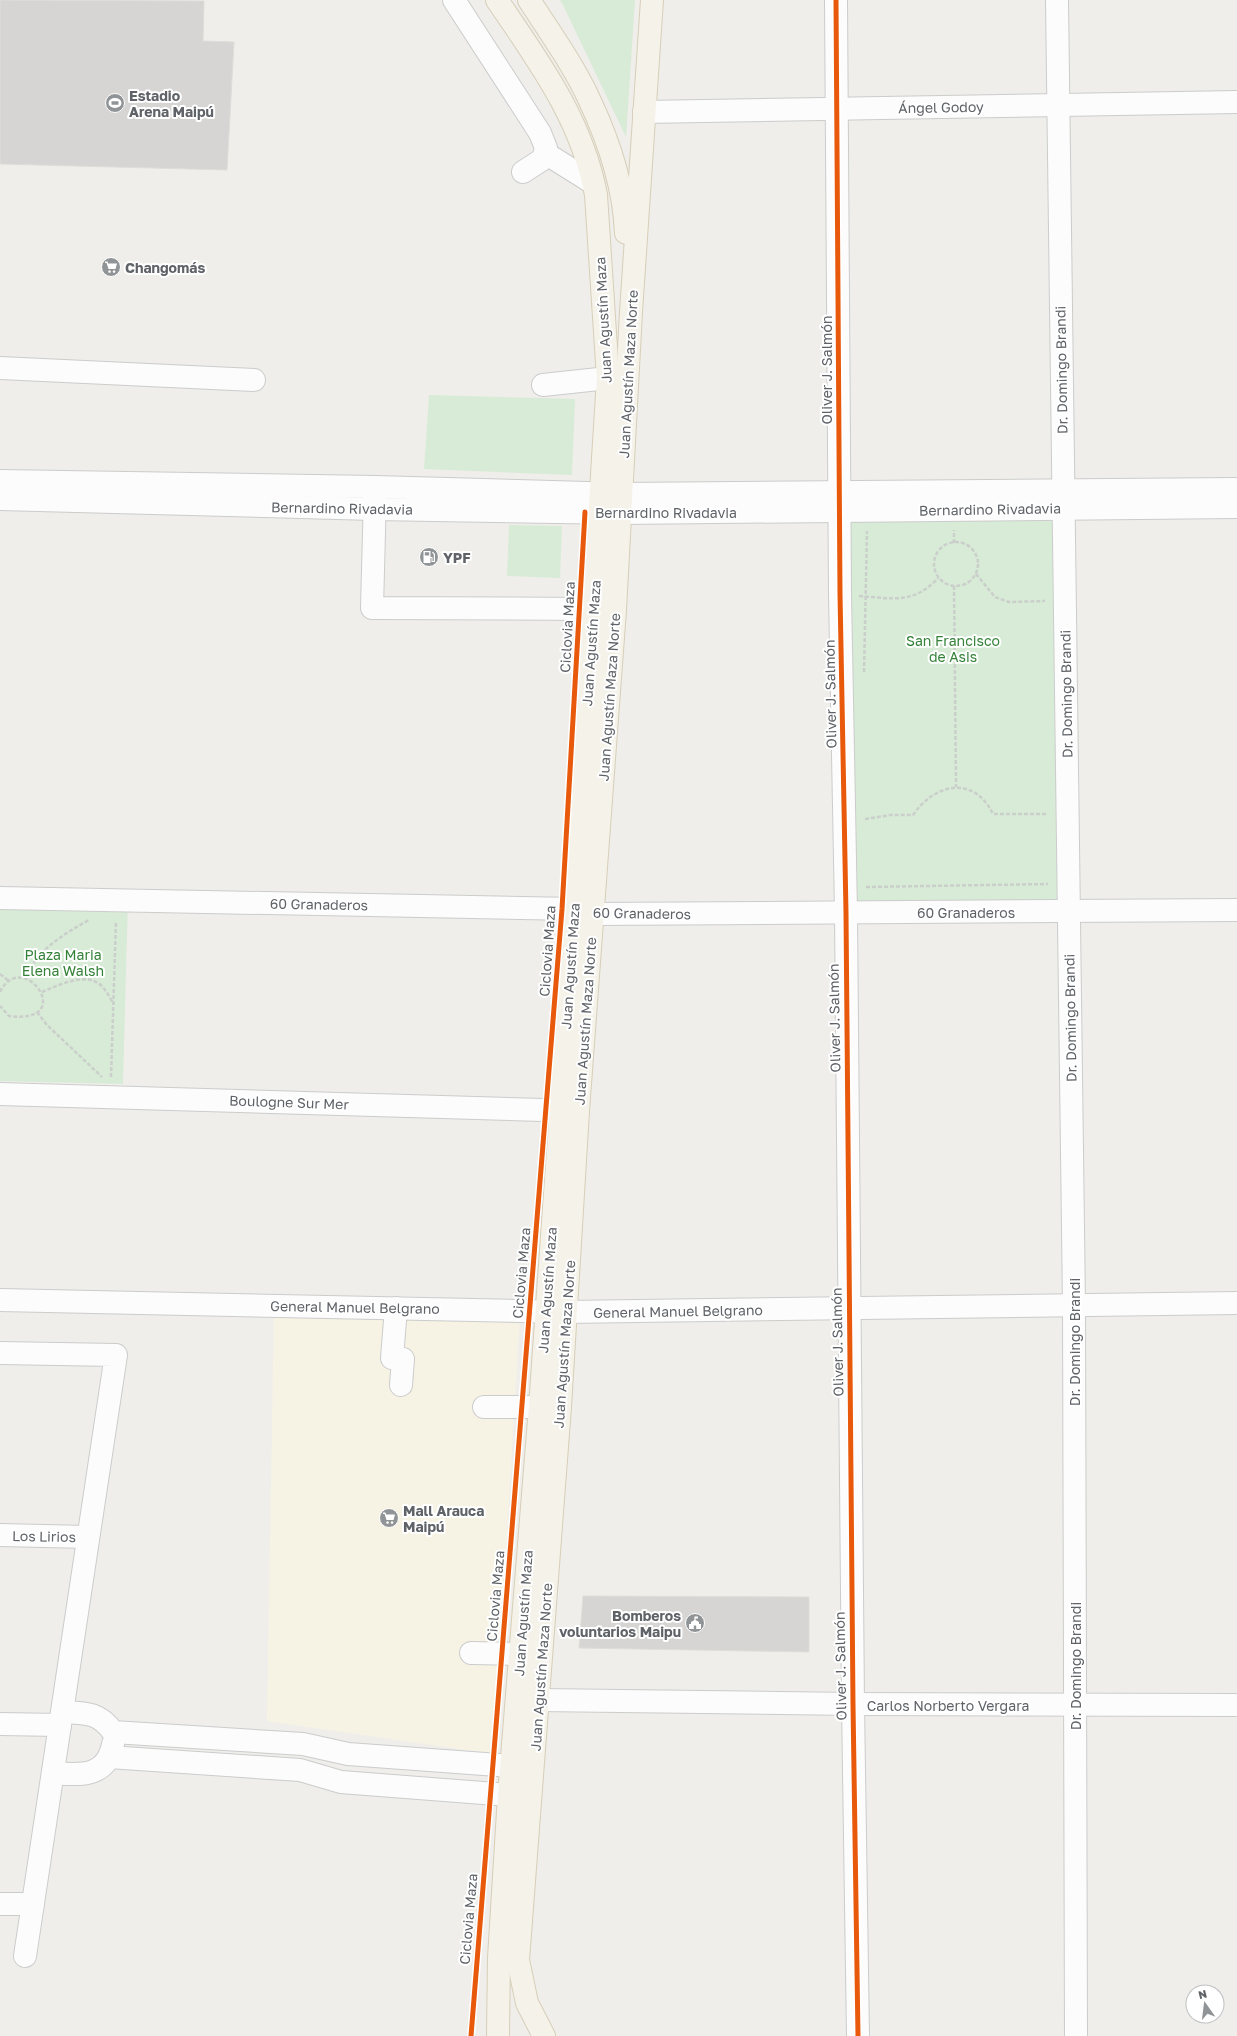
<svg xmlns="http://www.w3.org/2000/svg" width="1237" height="2036" font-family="'Golos Text',sans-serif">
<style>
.commercial{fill:#f7f3e4}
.green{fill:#d8ebd6}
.building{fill:#d6d5d3;stroke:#deddd9}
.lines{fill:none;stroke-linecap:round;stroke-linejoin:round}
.minor-casing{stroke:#cbcccc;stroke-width:24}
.major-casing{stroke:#d7ceb8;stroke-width:24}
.path{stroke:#cacfcc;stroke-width:2.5;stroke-dasharray:4 2;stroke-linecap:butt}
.minor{stroke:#fdfcfc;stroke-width:22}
.major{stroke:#f4f2e9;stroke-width:22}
.cycleway-casing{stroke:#fff;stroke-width:8}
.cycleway{stroke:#e8590c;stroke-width:5}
.labels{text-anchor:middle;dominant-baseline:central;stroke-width:4;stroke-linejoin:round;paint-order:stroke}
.poi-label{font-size:14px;font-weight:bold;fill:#5f6368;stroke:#fff;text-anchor:start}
.street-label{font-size:14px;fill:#5f6368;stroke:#fff}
.park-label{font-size:14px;fill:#348238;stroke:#fff}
</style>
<rect width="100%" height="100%" fill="#efeeea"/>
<!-- commercial -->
<polygon class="commercial" points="274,1310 520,1314 494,1754 267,1721"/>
<!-- green -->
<g class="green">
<polygon points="560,0 635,0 626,137 563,5"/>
<polygon points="429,395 575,399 572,475 424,469"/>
<polygon points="1063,508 1069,912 846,913 839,510"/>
<polygon points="509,525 562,526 560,578 507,576"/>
<polygon points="0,898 128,900 123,1084 0,1081"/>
</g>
<!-- building -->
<g class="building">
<polygon points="0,0 204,1 203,41 234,42 227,170 0,164"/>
<polygon points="583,1596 809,1597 809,1652 579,1648"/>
</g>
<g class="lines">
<defs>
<g id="minor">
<polyline points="454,0 540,133 546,148 543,159 523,172"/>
<polyline points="836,0 840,594 846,913 853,1704 858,2036"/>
<polyline points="1057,0 1074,1305 1076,2036"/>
<polyline points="644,112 1237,102"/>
<polyline points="545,153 593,183"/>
<polyline points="0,368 254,380"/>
<polyline points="543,385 608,378"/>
<polyline points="0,481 375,487 622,494 1237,489"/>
<polyline points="375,494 372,608 593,609"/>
<polyline points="0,499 374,509 621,513 1237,507"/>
<polyline points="0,898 575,909 593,914 1237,910"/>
<polyline points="0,1094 578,1111"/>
<polyline points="0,1300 565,1312 1237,1303"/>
<polyline points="0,1353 116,1355 25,1956"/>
<polyline points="392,1358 396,1308"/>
<polyline points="401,1385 403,1359"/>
<polyline points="484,1407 540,1407"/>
<polyline points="0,1535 88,1537"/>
<polyline points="471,1653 520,1654"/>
<polyline points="539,1700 853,1704 1237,1705"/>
<path d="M62,1712C85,1713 99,1712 113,1732L303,1744L348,1754L512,1766"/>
<polyline points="0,1724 60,1725"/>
<polyline points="109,1757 300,1770 341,1782 509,1795"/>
<path d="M53,1773C80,1775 107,1778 113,1744"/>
<polyline points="0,1904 33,1904"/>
</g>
<g id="major">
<path d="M497,0C539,62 582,120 596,195L608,378L575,909L540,1407L509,1795L499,1958L498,2036"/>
<path d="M529,0C549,31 574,66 589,99C609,141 624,188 626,233"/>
<polyline points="544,2036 527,2003 518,1960 560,1407 578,1111 615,610 631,312 652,0"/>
</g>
</defs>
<!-- minor casing -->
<use href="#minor" class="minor-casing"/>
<!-- major casing -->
<use href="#major" class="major-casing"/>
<!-- path -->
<g class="path">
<circle cx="956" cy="564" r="22"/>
<polyline points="954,543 954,530"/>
<polyline points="976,574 995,597 1009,602 1045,601"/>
<polyline points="954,586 956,787"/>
<path d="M859,596C893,598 913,605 938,578"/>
<polyline points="864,672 867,531"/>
<path d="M865,819L891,815H913C935,783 974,775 993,814H1047"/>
<polyline points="866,887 1048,884"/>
<polyline points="0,974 9,981"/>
<path d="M25,979C37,950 62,935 89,920"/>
<path d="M0,992C23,946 79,1025 9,1016L0,1006"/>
<path d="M42,992C56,986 81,974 96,982C104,985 109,997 114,1004"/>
<polyline points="37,1012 47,1025 102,1077"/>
<polyline points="111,1077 116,921"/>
</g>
<!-- minor -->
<use href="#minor" class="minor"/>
<!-- major -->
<use href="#major" class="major"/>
<defs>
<g id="cycleway">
<polyline points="836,0 840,594 846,913 853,1704 858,2036"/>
<polyline points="471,2036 562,909 585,512"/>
</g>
</defs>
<!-- cycleway casing -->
<use href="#cycleway" class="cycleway-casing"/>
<!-- cycleway -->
<use href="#cycleway" class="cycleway"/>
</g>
<!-- icons -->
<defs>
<symbol id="stadium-disc" viewBox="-11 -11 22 22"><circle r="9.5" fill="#919496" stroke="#fff"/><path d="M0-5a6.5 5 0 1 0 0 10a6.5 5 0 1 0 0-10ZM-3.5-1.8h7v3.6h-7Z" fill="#fff"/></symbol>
<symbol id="supermarket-disc" viewBox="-11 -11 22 22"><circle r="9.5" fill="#919496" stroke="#fff"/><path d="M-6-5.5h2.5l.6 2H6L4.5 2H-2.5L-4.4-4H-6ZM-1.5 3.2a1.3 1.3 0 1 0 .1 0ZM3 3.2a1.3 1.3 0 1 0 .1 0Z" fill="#fff"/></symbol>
<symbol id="fuel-disc" viewBox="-11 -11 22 22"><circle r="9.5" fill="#919496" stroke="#fff"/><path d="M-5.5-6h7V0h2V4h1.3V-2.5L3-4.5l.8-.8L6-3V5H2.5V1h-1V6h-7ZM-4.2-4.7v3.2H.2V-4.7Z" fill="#fff"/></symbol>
<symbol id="civic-disc" viewBox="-11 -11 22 22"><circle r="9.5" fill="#919496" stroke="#fff"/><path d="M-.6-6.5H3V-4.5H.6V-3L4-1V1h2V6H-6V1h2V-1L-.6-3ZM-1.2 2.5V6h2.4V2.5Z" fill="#fff"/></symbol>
</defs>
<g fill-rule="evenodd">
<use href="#stadium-disc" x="104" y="92" width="22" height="22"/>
<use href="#supermarket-disc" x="100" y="256" width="22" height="22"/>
<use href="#fuel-disc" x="418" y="546" width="22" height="22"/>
<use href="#supermarket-disc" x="378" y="1507" width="22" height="22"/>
<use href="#civic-disc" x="684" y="1612" width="22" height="22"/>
</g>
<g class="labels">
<!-- poi labels -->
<g class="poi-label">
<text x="129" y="95">Estadio<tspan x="129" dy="16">Arena Maipú</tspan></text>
<text x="125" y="267">Changomás</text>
<text x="443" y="557">YPF</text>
<text x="403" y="1510">Mall Arauca<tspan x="403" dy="16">Maipú</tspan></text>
<text x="681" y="1615" text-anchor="end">Bomberos<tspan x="681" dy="16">voluntarios Maipu</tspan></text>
</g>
<!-- street labels -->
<g class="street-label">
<text transform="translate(941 107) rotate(-1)">Ángel Godoy</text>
<text transform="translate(603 320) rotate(-93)">Juan Agustín Maza</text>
<text transform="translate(826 370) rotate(-90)">Oliver J. Salmón</text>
<text transform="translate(1061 370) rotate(-91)">Dr. Domingo Brandi</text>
<text transform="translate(628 374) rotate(-87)">Juan Agustín Maza Norte</text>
<text transform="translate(342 508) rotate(1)">Bernardino Rivadavia</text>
<text transform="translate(990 509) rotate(-1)">Bernardino Rivadavia</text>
<text x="666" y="512">Bernardino Rivadavia</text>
<text transform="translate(567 627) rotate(-87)">Ciclovia Maza</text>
<text transform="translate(591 643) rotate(-86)">Juan Agustín Maza</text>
<text transform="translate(830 694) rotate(-91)">Oliver J. Salmón</text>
<text transform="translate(1066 694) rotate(-91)">Dr. Domingo Brandi</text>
<text transform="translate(609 697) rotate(-86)">Juan Agustín Maza Norte</text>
<text transform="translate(319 904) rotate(1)">60 Granaderos</text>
<text x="966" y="912">60 Granaderos</text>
<text transform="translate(642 913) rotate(1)">60 Granaderos</text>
<text transform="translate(547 951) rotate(-86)">Ciclovia Maza</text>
<text transform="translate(570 966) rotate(-86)">Juan Agustín Maza</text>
<text transform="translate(834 1018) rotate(-91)">Oliver J. Salmón</text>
<text transform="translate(1070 1018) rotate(-91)">Dr. Domingo Brandi</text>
<text transform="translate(585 1021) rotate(-86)">Juan Agustín Maza Norte</text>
<text transform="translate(289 1102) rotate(2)">Boulogne Sur Mer</text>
<text transform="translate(521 1273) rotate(-85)">Ciclovia Maza</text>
<text transform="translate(547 1290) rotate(-86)">Juan Agustín Maza</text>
<text transform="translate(355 1307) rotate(1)">General Manuel Belgrano</text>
<text transform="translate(678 1311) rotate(-1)">General Manuel Belgrano</text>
<text transform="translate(837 1342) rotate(-91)">Oliver J. Salmón</text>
<text transform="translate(1074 1342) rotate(-90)">Dr. Domingo Brandi</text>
<text transform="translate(564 1344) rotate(-86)">Juan Agustín Maza Norte</text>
<text transform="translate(44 1536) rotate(1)">Los Lirios</text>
<text transform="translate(495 1596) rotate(-85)">Ciclovia Maza</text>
<text transform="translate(523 1613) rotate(-86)">Juan Agustín Maza</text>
<text transform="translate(840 1666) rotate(-91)">Oliver J. Salmón</text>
<text transform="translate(1075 1666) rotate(-90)">Dr. Domingo Brandi</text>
<text transform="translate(541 1667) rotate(-86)">Juan Agustín Maza Norte</text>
<text x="948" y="1705">Carlos Norberto Vergara</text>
<text transform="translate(468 1919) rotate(-85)">Ciclovia Maza</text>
</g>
<!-- park labels -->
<g class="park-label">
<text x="953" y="640">San Francisco<tspan x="953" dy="16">de Asis</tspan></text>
<text x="63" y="954">Plaza Maria<tspan x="63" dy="16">Elena Walsh</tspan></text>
</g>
</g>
<!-- north arrow -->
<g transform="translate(1205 2004) rotate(346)"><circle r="19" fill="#ffffff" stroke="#bfc1c3"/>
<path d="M0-3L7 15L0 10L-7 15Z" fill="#919496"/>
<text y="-6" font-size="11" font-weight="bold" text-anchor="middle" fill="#5f6368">N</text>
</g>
</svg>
